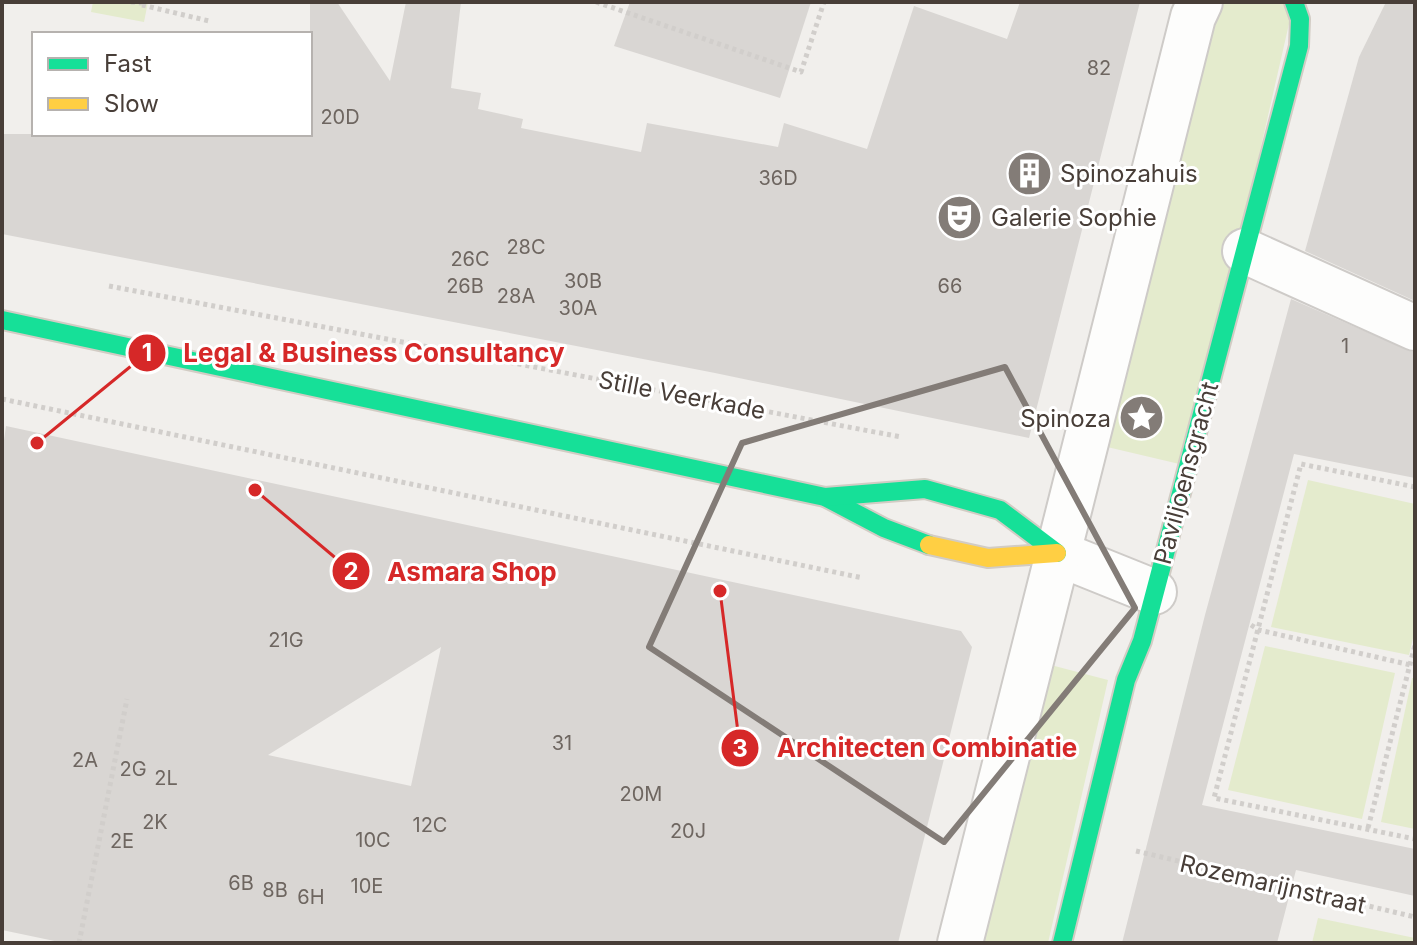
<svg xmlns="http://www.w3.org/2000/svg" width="1417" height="945" font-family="Inter,sans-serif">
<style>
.green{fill:#e4ebcd}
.building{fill:#d9d6d3;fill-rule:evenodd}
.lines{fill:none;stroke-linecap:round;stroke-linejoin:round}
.street-casing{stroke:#cecbc8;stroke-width:48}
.fast-casing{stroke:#d2ccc4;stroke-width:22}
.slow-casing{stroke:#d2ccc4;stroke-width:22}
.path{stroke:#d1cecb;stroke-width:5;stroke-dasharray:4 4;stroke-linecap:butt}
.street{stroke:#fdfdfc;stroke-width:44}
.fast{stroke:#16e098;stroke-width:18}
.slow{stroke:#ffcf43;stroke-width:18}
.marked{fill:none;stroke:#837c77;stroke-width:6;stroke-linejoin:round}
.labels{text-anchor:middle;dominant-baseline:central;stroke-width:6;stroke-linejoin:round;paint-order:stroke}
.number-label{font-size:20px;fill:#6e6660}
.poi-label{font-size:24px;fill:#483e38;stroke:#fff;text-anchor:start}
.street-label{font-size:24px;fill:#483e38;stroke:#fff}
.leader{fill:none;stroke:#d62828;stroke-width:3}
.callout-dot{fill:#d62828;stroke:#fff;stroke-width:3}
.mark-label{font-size:24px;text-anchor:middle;font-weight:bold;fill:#fff}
.callout-label{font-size:26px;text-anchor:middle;font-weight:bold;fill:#d62828;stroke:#fff;stroke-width:6;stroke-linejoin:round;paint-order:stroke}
</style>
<rect width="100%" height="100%" fill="#f1efec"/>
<!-- green -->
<g class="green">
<polygon points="93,2 148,2 144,22 91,12"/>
<polygon points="1200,2 1294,2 1188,466 1086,442"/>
<polygon points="1308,480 1415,504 1415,630 1409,655 1271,627"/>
<polygon points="1265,646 1395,673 1362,819 1228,790"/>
<polygon points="1047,664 1108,680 1048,943 974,943"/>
<polygon points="1412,678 1415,678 1415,829 1381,822"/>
<polygon points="1318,918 1415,938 1415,943 1312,943"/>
</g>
<!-- building -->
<g class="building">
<polygon points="310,2 337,2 390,81 406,2 461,2 451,88 481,93 478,109 523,119 521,128 641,152 647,123 778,147 784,123 867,149 914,6 1007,39 1020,2 1140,2 1029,438 715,373 2,234 2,134 310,134"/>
<polygon points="630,2 811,2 780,98 614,46"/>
<polygon points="1386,2 1415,2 1415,301 1305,251 1359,57"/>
<polygon points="1291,299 1415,353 1415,478 1294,454 1202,805 1415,849 1415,896 1296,870 1277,943 1122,943 1205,615"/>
<path d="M6,426L961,631L972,647L898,943H64L2,930V454ZM441,647L411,786L268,755Z"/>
</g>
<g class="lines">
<defs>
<g id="street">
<polyline points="1245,251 1415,328"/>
<polyline points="1057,553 1154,592"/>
<polyline points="960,943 1193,17 1200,2"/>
</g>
<g id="fast">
<polyline points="2,320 825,497 884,528 929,545"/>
<polyline points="825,497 925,489 1000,510 1057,553"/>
<polyline points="1062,943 1126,680 1142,641 1299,46 1300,19 1294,2"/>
</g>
<polyline id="slow" points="929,545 988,558 1057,553"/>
</defs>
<!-- street casing -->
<use href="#street" class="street-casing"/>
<!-- fast casing -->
<use href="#fast" class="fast-casing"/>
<!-- slow casing -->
<use href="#slow" class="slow-casing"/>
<!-- path -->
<g class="path">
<polyline points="131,2 142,3"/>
<polyline points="596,2 801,72 824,2"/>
<polyline points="142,5 209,21"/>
<polyline points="109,286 901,437"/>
<polyline points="2,399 863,578"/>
<polyline points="1415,487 1301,464 1214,798 1415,839"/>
<polyline points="1251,625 1259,630 1415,666"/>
<polyline points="1368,828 1415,645"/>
<polyline points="1136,851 1415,917"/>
<polyline points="79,943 127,699"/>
</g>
<!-- street -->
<use href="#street" class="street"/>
<!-- fast -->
<use href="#fast" class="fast"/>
<!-- slow -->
<use href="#slow" class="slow"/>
</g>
<!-- marked area -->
<path class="marked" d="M1005,367L1135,608L944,842L649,647L742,443Z"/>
<!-- icons -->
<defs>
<symbol id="building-disc" viewBox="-11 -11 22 22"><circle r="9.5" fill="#837c77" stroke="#fff"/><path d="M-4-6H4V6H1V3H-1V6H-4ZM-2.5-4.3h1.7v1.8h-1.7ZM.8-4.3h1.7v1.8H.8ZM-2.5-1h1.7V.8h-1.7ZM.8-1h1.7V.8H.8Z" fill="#fff"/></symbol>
<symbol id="theatre-disc" viewBox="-11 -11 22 22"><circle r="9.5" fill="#837c77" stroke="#fff"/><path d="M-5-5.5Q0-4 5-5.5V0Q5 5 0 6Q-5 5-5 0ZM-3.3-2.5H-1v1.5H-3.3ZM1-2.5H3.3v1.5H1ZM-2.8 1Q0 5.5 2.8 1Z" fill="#fff"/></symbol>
<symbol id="sight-disc" viewBox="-11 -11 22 22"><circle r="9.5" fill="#837c77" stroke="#fff"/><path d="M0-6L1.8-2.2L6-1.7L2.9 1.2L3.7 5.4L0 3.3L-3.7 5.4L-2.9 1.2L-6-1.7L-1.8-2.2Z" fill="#fff"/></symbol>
</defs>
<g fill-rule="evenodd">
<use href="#building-disc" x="1004" y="148" width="51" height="51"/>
<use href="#theatre-disc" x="934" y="192" width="51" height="51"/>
<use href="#sight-disc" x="1116" y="392" width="51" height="51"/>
</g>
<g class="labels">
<!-- number labels -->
<g class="number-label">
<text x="1099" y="68">82</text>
<text x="340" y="117">20D</text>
<text x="778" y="178">36D</text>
<text x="526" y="247">28C</text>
<text x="470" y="259">26C</text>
<text x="583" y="281">30B</text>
<text x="465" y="286">26B</text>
<text x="950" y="286">66</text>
<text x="516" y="296">28A</text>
<text x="578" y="308">30A</text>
<text x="1345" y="346">1</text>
<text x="286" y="640">21G</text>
<text x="562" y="743">31</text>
<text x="85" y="760">2A</text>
<text x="133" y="769">2G</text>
<text x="166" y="778">2L</text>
<text x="641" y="794">20M</text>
<text x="155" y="822">2K</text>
<text x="430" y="825">12C</text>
<text x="688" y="831">20J</text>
<text x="373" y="840">10C</text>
<text x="122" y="841">2E</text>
<text x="241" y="883">6B</text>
<text x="367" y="886">10E</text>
<text x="275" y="890">8B</text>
<text x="311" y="897">6H</text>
</g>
<!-- poi labels -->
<g class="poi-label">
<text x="1060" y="173">Spinozahuis</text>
<text x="991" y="217">Galerie Sophie</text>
<text x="1111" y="418" text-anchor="end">Spinoza</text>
</g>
<!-- street labels -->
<g class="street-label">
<text transform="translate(682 395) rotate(11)">Stille Veerkade</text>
<text transform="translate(1186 473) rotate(-75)">Paviljoensgracht</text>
<text transform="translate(1273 884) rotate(13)">Rozemarijnstraat</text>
</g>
</g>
<!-- callouts -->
<path class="leader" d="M37 443L147 353M255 490L351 571M720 591L740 748"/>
<g class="callout-dot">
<circle cx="37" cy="443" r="8"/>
<circle cx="255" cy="490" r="8"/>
<circle cx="720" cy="591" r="8"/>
<circle cx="147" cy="353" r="20"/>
<circle cx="351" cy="571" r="20"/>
<circle cx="740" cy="748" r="20"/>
</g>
<g class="mark-label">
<text x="147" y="361">1</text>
<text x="351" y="580">2</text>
<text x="740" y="757">3</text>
</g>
<g class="callout-label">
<text x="374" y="362">Legal &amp; Business Consultancy</text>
<text x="472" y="581">Asmara Shop</text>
<text x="927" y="757">Architecten Combinatie</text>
</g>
<!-- border -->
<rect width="1417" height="945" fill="none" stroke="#483e38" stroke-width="8"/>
<!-- legend -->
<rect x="32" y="32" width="280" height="104" fill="#ffffff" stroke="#b6b2af" stroke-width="2"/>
<rect x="48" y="58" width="40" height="12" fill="#16e098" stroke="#b6b2af" stroke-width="2"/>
<text x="104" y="72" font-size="24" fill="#483e38">Fast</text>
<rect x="48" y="98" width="40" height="12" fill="#ffcf43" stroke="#b6b2af" stroke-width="2"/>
<text x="104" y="112" font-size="24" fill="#483e38">Slow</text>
</svg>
